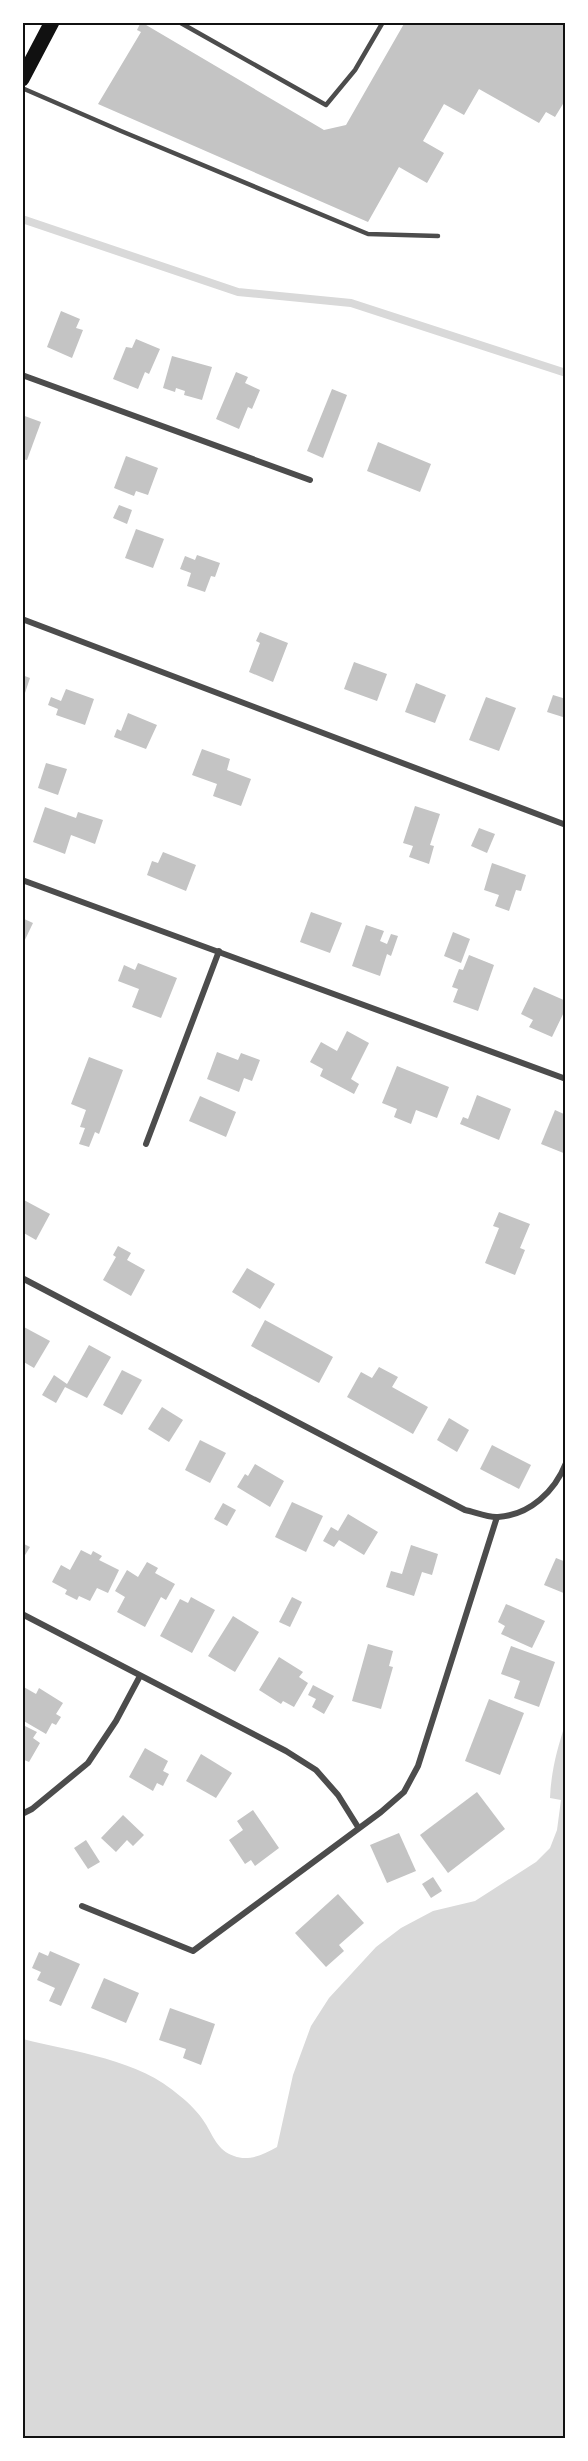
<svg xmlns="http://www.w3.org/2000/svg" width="588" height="2461" font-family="Inter,sans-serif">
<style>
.water{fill:#d9d9d9}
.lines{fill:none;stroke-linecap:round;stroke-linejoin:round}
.stream{stroke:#d9d9d9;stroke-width:8}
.building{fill:#c4c4c4}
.service{stroke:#4c4c4c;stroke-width:4.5}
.minor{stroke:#4c4c4c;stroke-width:6}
.primary{stroke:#111;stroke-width:15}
.neatline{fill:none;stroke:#111;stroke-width:2}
</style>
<rect width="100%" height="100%" fill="#fff"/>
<!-- water -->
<path class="water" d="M565,1725V2438H23V2039C74,2052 139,2059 180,2096C189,2103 199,2113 205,2123C214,2137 217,2150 234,2156C249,2162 264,2154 277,2147L293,2075L311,2026L329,1998L376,1947L401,1928L433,1911L475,1901L536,1862L550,1848L557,1830L561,1800L550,1798C551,1772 557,1749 565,1725Z"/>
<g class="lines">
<!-- stream -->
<polyline class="stream" points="22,219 238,292 351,303 566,373"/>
</g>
<!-- building -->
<g class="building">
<polygon points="141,22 324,130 346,125 405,22 566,22 566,99 555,117 546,112 539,123 479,89 464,115 444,104 423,141 444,153 427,183 399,167 368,222 98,104 141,32 137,30"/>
<polygon points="61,311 80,319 76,328 83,330 72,358 47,347"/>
<polygon points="136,339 160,349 149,374 145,372 138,389 113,379 126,347 132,348"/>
<polygon points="172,356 212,367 202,400 184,395 185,391 176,388 175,392 163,388"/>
<polygon points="236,372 248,377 245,383 260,390 252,409 248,407 239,429 216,419"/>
<polygon points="332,389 347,395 323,458 307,451"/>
<polygon points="22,415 41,422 27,460 22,459"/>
<polygon points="378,442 431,464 420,492 367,471"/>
<polygon points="126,456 158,468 148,495 136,491 134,496 114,488"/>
<polygon points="119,505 132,510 127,524 113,518"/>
<polygon points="136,529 164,539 153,568 125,558"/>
<polygon points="197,555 220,563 215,577 211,576 205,592 187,586 191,573 180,569 185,556 195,560"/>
<polygon points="260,632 288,643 273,682 249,672 260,643 256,641"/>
<polygon points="354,662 387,674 377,701 344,689"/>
<polygon points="22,675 30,678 23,699 22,699"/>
<polygon points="416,683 446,695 435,723 405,712"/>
<polygon points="66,689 94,699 85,725 56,715 58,709 48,705 51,697 61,701"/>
<polygon points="553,695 566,699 566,718 547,712"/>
<polygon points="486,697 516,708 499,751 469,740"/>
<polygon points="128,713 157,725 146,749 114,737 117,729 121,731"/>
<polygon points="202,749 230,759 227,770 251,779 241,806 213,796 217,784 192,775"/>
<polygon points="46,763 67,769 58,795 38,788"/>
<polygon points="415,806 440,814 430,845 434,846 429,864 409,857 413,846 403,843"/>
<polygon points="45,807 76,818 78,812 103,820 95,844 71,835 65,854 33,842"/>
<polygon points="479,828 495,834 487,853 471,846"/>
<polygon points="163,852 196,865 186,891 147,875 152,861 158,863"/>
<polygon points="492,863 526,875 521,891 516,890 509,911 495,906 499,895 484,890"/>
<polygon points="311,912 342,923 330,953 300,942"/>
<polygon points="22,918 33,923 22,946"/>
<polygon points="366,925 384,931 380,941 387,944 391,934 398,936 391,956 387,954 380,976 352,966"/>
<polygon points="453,932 470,939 461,963 444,956"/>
<polygon points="469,955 494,965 478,1011 453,1002 458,989 452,987 459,969 463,970"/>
<polygon points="138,963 177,978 161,1018 132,1007 139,989 118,981 124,965 135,970"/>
<polygon points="534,987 566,1001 566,1008 552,1037 529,1027 533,1020 521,1014"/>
<polygon points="347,1031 369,1043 351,1079 359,1084 354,1094 320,1076 323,1069 310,1062 321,1042 337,1051"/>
<polygon points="217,1052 238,1060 241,1053 260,1060 252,1081 244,1078 239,1092 207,1079"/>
<polygon points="89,1057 123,1070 99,1134 95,1132 89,1147 79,1144 85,1128 80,1127 86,1110 71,1104"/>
<polygon points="397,1066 449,1087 437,1118 416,1110 411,1124 394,1117 397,1109 382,1103"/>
<polygon points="477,1095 511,1109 499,1140 460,1124 463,1117 468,1119"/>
<polygon points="200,1096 236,1112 226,1137 189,1121"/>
<polygon points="555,1110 566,1115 566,1154 541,1144"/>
<polygon points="22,1199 50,1214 36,1240 22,1232"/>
<polygon points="499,1212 530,1224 520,1248 525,1250 515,1275 485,1263 499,1228 493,1226"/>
<polygon points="118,1246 131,1253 127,1260 145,1270 131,1296 103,1280 116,1257 113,1255"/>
<polygon points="247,1268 275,1284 260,1309 232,1292"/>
<polygon points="265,1320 333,1357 319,1383 251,1346"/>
<polygon points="22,1326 50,1341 34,1368 22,1361"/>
<polygon points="89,1345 111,1357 87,1398 65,1387 56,1403 42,1395 54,1375 67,1384"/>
<polygon points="379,1367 398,1377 392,1387 428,1407 413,1434 347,1397 361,1372 372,1378"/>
<polygon points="122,1370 142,1380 122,1415 103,1405"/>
<polygon points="162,1407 183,1420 169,1442 148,1429"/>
<polygon points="449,1418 469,1430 457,1452 437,1440"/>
<polygon points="200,1440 226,1453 210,1483 185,1470"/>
<polygon points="492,1445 531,1465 519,1489 480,1469"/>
<polygon points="255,1464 284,1481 270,1507 237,1487 245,1474 248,1476"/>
<polygon points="292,1502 323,1516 306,1552 275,1537"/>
<polygon points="223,1503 236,1510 227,1526 214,1519"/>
<polygon points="348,1514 378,1532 364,1555 339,1540 334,1547 323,1541 331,1527 338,1531"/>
<polygon points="22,1543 30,1547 22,1560"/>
<polygon points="411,1545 438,1554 432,1575 422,1572 414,1596 386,1587 391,1571 402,1574"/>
<polygon points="81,1550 91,1555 93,1551 102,1556 99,1560 119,1570 108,1593 97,1588 90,1601 79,1596 77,1600 65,1594 67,1590 52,1582 61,1565 70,1570"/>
<polygon points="556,1558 566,1562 566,1594 544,1585"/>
<polygon points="147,1562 158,1568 155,1573 175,1584 166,1600 161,1597 145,1627 117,1612 125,1597 115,1591 127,1570 138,1577"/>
<polygon points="191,1597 215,1610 192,1653 160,1636 180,1599 188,1603"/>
<polygon points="292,1597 302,1602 290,1627 279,1622"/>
<polygon points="506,1604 545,1621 532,1648 501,1634 505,1626 498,1622"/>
<polygon points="233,1616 259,1632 235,1672 208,1656"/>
<polygon points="368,1644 393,1651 389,1666 393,1667 381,1709 352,1701"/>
<polygon points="511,1646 555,1662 539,1707 514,1698 520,1681 501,1674"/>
<polygon points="279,1657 303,1672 299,1677 308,1683 294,1707 283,1701 281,1704 259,1690"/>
<polygon points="313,1685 334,1696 324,1714 312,1707 316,1699 308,1695"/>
<polygon points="22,1686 36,1694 39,1688 63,1703 56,1714 61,1717 56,1725 52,1723 46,1734 22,1720"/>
<polygon points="489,1699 524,1713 500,1775 465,1761"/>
<polygon points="25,1726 37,1732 33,1738 40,1743 29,1762 22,1759 22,1731"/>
<polygon points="145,1748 168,1761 163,1771 169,1774 163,1786 157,1783 153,1791 129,1777"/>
<polygon points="201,1754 232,1773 216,1798 186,1781"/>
<polygon points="477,1792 505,1829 448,1873 420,1835"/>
<polygon points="253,1810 279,1848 255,1866 251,1860 245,1864 229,1840 243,1830 237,1821"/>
<polygon points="123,1815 144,1835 133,1846 127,1840 116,1852 101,1838"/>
<polygon points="399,1833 416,1871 387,1883 370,1845"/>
<polygon points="86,1840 100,1862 88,1869 74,1848"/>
<polygon points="433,1877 442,1891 431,1898 422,1884"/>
<polygon points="338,1894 364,1923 339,1945 344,1951 326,1967 295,1933"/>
<polygon points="50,1951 80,1964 61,2006 49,2001 55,1988 37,1980 41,1972 32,1968 39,1952 48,1956"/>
<polygon points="104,1978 139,1993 126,2023 91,2008"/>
<polygon points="170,2008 215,2024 201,2065 183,2058 186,2049 159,2040"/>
</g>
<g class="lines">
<!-- service -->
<g class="service">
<polyline points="179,22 326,105 355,70 383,22"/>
<polyline points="22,88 121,131 368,234 438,236"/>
</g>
<!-- minor -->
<g class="minor">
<polyline points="22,375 310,480"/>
<polyline points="22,619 566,825"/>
<polyline points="22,880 566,1079"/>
<polyline points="146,1144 219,951"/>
<path d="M22,1278L465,1510C475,1512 488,1518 498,1517C530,1515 555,1491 566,1463"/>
<polyline points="22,1614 286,1751 316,1770 338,1795 358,1827"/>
<polyline points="22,1814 32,1809 88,1763 116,1721 140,1676"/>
<polyline points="82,1906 193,1951 381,1812 404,1792 418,1766 497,1517"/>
</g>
<!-- primary -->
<polyline class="primary" points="22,79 52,22"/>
</g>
<!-- border -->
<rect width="588" height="2461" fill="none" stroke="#ffffff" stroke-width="48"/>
<rect x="24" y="24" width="540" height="2413" class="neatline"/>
</svg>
